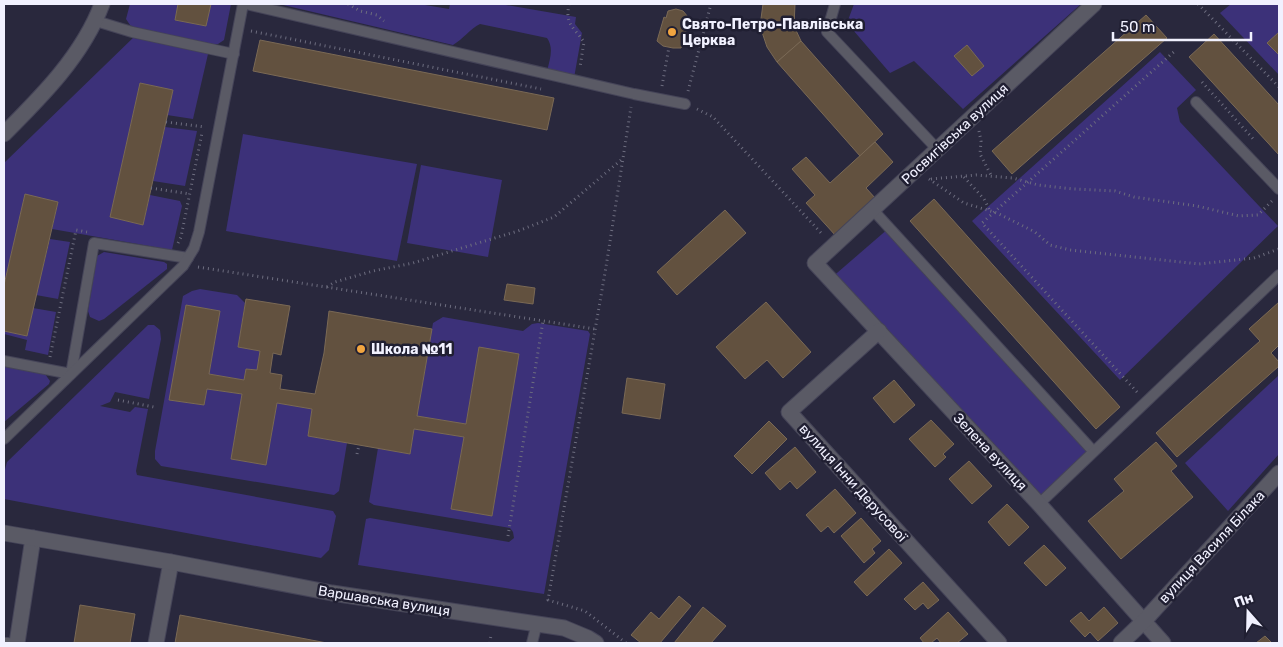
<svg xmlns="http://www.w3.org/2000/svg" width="1283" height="647" font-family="Rubik,sans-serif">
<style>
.green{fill:#3c3179}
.building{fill:#62513f;stroke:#7a6955}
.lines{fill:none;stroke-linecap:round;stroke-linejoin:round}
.service-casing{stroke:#454458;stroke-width:12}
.minor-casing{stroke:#454458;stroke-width:17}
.tertiary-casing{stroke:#454458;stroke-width:17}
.path{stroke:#6d6d7f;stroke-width:3;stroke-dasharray:1 4;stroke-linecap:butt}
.service{stroke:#5a5a65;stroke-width:10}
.minor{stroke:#5a5a65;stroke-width:15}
.tertiary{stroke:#5a5a65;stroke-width:15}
.poi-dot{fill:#f1a540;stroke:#201f32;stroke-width:2}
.labels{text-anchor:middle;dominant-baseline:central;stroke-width:5;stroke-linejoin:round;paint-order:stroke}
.poi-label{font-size:14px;font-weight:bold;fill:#f1f1ff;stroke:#201f32;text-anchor:start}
.street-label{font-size:14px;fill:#f1f1ff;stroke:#201f32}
</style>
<rect width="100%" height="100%" fill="#29283d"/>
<!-- green -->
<g class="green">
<polygon points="130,4 178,4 175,20 206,26 211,4 231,4 224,40 218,44 212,44 138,30 130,25 126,19"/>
<path d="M279,4H419L449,9L450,4H500L576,17L575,24L582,33L574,78L547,71C550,59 554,48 547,38L480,24C470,29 463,39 453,45Z"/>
<polygon points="854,4 1081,4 963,109 914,61 890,73 847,23"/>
<polygon points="1231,4 1279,4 1279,75 1220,13"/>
<polygon points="135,36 204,51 208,54 193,119 167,115 173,90 140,83 110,217 143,225 150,195 180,201 182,206 172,250 52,229 58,202 25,195 4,285 4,163"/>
<polygon points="1160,52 1196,90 1177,108 1180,122 1278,226 1120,380 972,221"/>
<polygon points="165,127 197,131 185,186 153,181"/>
<polygon points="243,134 417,164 397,261 226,231"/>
<polygon points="421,165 502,180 488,257 407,243"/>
<polygon points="889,228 1093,451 1039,504 830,279"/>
<polygon points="50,239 70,242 58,299 36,295"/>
<polygon points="104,252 164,262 167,264 167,269 104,319 99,321 90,317 88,311 97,256"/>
<polygon points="200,289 237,295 245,303 238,347 260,351 257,370 246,369 244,380 209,374 220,311 186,305 170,400 204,405 207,389 242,394 231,459 266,465 277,403 312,409 308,436 347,443 339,491 334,495 161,466 155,459 155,451 183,296 192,291"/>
<polygon points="33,308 56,312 48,355 25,350 27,340 4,334 4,331 27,336"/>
<polygon points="443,317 523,331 532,324 538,323 588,331 590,334 544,594 358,565 366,519 370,518 509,542 514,538 513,532 510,528 374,505 369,502 378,448 410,454 414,429 464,437 451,509 492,516 519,354 479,348 466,424 417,416 433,323"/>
<polygon points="148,325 154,325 160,330 161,339 149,399 115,392 110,402 100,406 130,412 135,407 148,409 136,471 137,475 333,511 336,516 329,550 321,558 4,499 4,473 7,462"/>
<polygon points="4,366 45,374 50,381 49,384 4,422"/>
<polygon points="1279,375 1279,454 1228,511 1185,463"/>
</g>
<!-- building -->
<g class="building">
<polygon points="178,4 211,4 206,26 175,20"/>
<polygon points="763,4 795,4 794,26 801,41 777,62 767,47 760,26"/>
<polygon points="676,9 683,11 688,17 686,24 688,24 681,48 673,48 663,46 657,41 664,17 666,18 668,11"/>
<polygon points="1146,15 1167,38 1012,174 992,151"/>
<polygon points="1279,32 1279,55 1267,43"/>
<polygon points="1214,34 1279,105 1279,155 1189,57"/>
<polygon points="260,40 554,98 547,130 253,71"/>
<polygon points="801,41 883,134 860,156 777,62"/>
<polygon points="967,45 984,66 972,76 954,56"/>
<polygon points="140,83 173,90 143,225 110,217"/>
<polygon points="875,142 893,162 866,188 876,199 836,236 806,203 815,195 792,169 806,157 830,183"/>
<polygon points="25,194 58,202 27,336 4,331 4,285"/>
<polygon points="934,199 1120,407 1096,429 910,221"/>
<polygon points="725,210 746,233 677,295 657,272"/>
<polygon points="507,284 535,288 533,304 504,300"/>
<polygon points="246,299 290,306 281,355 273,353 270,373 282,375 280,389 315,394 324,353 329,311 432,329 417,416 466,424 479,347 519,354 492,516 451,509 464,437 414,429 410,454 308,436 312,409 277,403 266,465 231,459 242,394 207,389 204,405 169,400 186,305 220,311 209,374 244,380 246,369 257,370 260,351 238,347"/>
<polygon points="766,302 811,352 783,378 767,360 745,379 716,347"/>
<polygon points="1279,302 1279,345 1271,353 1279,362 1279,366 1177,457 1156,433 1260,341 1249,329"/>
<polygon points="627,378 665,384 660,419 622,413"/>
<polygon points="894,380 915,405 894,423 873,398"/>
<polygon points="931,420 954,444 943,454 946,457 935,467 909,439"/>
<polygon points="769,421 787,439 752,474 734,456"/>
<polygon points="1156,442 1177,466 1171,471 1193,497 1121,559 1088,521 1124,491 1114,479"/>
<polygon points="795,447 816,472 797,489 790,481 780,490 765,473"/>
<polygon points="969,461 992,486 972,504 949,479"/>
<polygon points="835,489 856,513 834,533 828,526 821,532 806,515"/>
<polygon points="1007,504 1029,527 1009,546 988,522"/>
<polygon points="861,518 881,541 872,549 875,553 864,563 841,536"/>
<polygon points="1044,545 1066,568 1046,586 1024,563"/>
<polygon points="889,549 902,563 867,596 854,582"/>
<polygon points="923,582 939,600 928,609 923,603 915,610 904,599"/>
<polygon points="679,596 691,606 660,643 641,643 631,635 651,612 659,619"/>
<polygon points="80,605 135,614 130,643 74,643"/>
<polygon points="703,607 726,626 711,643 674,643"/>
<polygon points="1104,607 1118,623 1098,641 1090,632 1085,637 1070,621 1081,612 1089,621"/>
<polygon points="948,612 968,634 957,643 941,643 937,638 931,643 924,643 920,638"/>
<polygon points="180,615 327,643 175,643"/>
<polygon points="1265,636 1272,643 1256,643"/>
</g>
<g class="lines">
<defs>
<g id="service">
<polyline points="246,4 634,94 685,104"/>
<polyline points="835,4 827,32 938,150"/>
<polyline points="96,21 132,32 234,54"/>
<polyline points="1196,102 1279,189"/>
<polyline points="873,210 1093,451"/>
<polyline points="4,361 71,374 94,243 188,258"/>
<polyline points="4,439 183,266 194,248 199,232 243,4"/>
<polyline points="1039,504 1279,275"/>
<polyline points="4,643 8,643"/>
<polyline points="532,643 537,623"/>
</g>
<g id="minor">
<polyline points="1094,4 815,263 1039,504 1163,643"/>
<polyline points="879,331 789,412 999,643"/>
<polyline points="17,643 33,538"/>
<polyline points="156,643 171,562"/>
<polyline points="1121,643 1144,621 1279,473"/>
</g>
<g id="tertiary">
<path d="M4,134C42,96 83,55 102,4"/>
<polyline points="4,533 171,562 332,593 564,628 588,638 596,643"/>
</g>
</defs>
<!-- service casing -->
<use href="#service" class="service-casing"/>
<!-- minor casing -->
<use href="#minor" class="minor-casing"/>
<!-- tertiary casing -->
<use href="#tertiary" class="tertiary-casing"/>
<!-- path -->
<g class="path">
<polyline points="348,4 360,11 377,15 384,21"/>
<path d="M569,4C565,25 573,26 584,42L580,67"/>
<polyline points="1198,4 1279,87"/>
<polyline points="251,31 541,89"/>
<polyline points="1202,82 1255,141"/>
<polyline points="662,86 669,47"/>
<polyline points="688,91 711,4"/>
<polyline points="697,109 713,117 823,235"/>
<polyline points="166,122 205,127"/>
<polyline points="979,131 981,141 980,154 992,177"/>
<polyline points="964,177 984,199 990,211"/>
<polyline points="929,179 964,203 997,213 1035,232 1050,245 1070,250 1199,264 1254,258 1279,249"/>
<polyline points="931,179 976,175 1013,178 1038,185 1073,189 1115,191 1134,197 1197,206 1239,216 1258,215 1273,200"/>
<polyline points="151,188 190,194"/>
<polyline points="178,243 181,237 202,133"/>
<polyline points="198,267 595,329"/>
<polyline points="327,287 335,282 373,271 413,263 465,247 518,231 554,217 621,160"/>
<polyline points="50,357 76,230 87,232"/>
<polyline points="1137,392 982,223 1176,50"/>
<polyline points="118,400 154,407"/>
<polyline points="357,454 359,445"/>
<polyline points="508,536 543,321"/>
<polyline points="490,643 491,634"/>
<polyline points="626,643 585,611 548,600 606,267 631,107"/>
</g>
<!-- service -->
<use href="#service" class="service"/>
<!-- minor -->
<use href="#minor" class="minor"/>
<!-- tertiary -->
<use href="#tertiary" class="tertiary"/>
</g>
<!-- markers -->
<g class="poi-dot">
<circle cx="672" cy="32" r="5"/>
<circle cx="361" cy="349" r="5"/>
</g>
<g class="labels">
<!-- poi labels -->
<g class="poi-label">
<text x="682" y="24">Свято-Петро-Павлівська<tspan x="682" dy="16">Церква</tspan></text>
<text x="371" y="349">Школа №11</text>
</g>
<!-- street labels -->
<g class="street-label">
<text transform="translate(955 134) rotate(-43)">Росвигівська вулиця</text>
<text transform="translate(990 452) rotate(47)">Зелена вулиця</text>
<text transform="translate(853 483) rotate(48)">вулиця Інни Дерусової</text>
<text transform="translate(1212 547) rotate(-47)">вулиця Василя Білака</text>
<text transform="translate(384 601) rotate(9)">Варшавська вулиця</text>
</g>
</g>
<!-- border -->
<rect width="1283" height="647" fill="none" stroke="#f1f1ff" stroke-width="10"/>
<!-- north arrow -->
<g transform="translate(1248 612) rotate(340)" stroke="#201f32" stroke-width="4" paint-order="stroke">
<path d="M0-4L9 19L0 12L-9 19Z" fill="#f1f1ff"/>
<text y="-8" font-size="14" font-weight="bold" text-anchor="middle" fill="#f1f1ff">Пн</text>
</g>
<!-- scale -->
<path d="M1113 32v8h138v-8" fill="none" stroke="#f1f1ff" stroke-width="2.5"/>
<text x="1120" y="32" font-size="15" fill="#f1f1ff" stroke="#201f32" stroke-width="4" paint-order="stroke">50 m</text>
</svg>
